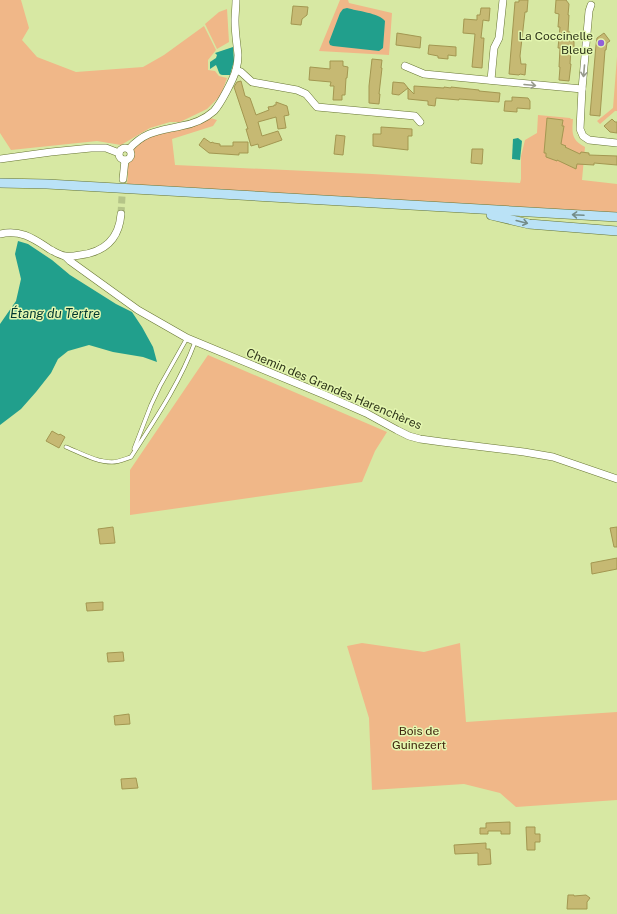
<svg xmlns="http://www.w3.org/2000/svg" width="617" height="914" font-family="'Public Sans',sans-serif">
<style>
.green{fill:#f0b788}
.water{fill:#219f8c}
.building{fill:#c6b973;stroke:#a39751}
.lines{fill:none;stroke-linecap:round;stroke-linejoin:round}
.minor-tunnel{stroke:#b5c488;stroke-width:7;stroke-dasharray:7 3.5;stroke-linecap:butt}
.service-casing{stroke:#677533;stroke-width:4.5}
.minor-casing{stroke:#677533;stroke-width:8}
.secondary-casing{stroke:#677533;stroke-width:10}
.service{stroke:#fff;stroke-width:3.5}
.minor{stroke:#fff;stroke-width:7}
.secondary{stroke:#bae2f6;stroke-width:9}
.oneway{stroke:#979a8c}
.oneway2{stroke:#748c88}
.poi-dot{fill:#9160d9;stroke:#e4f6b0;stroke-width:1.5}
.labels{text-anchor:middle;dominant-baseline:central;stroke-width:3;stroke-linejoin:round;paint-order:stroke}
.poi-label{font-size:12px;fill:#2f361a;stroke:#e4f6b0;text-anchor:end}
.street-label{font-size:12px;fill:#2f361a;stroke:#e4f6b0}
.park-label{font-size:12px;fill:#41260e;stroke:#e4f6b0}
.water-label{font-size:13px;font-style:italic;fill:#023931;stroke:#e4f6b0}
</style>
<rect width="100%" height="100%" fill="#d7e8a3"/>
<!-- green -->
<g class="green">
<polygon points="0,0 21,0 29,28 22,40 37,57 76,72 143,67 164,55 204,26 216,50 208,60 208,70 215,71 219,76 227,78 221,95 207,109 180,122 170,122 150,128 121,145 97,141 11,150 0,133"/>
<polygon points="340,0 348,0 349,3 392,13 389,55 319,51"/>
<polygon points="227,9 229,42 217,49 205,24 219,12"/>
<polygon points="617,57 617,111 615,111 600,124 597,121 613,108"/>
<path d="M538,115L570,118L571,119H573C572,133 571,140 585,147L582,180L617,184V215L127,184L128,173H126C129,165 131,152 136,146C146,133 170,133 185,128C192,126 200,120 208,119C211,118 214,119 217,120L213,126L172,139L175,165L372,174L520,183L521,179V156L525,140L537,133Z"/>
<polygon points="208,355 387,432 375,451 362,482 130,515 130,470"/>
<polygon points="362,643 424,652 460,643 466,722 617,712 617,800 516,807 500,793 464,784 372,790 369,718 347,646"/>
</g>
<!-- water -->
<g class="water">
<path d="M347,8C357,11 379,13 385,21L383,48L379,51L333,46L330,45L329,42L340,13L343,9Z"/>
<path d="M233,47L234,61L230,75C217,75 221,76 216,65L210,69V62L216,58L217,55L215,53Z"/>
<polygon points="518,138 522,141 520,160 512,159 513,139"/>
<polygon points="18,241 28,244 52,260 70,275 116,304 132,312 142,327 153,347 157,362 143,357 113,352 89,345 68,351 58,359 51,373 36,392 21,409 0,425 0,324 16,301 21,279 15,254"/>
</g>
<!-- building -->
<g class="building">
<polygon points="519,0 528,0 527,12 525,12 520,56 521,64 526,64 525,75 520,74 519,75 509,74 515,2 519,2"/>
<polygon points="556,0 566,0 569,4 568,15 569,15 568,32 570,32 569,41 574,41 574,49 571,49 570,64 571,64 569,81 559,80 560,67 559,67 560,48 558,48 560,27 558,27 559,14 555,13"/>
<polygon points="293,6 308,7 307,15 302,19 301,25 291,24"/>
<polygon points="481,8 490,8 489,21 483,20 481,38 484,38 482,68 472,67 475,34 463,33 464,19 477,20 477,15 480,15"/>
<polygon points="397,33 421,37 420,48 396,45"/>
<polygon points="604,33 610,41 607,43 606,50 605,50 600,116 590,115 596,45 597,38"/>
<polygon points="429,45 456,47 456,56 448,55 448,59 438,58 438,56 428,54"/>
<polygon points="372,59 382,60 381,68 382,68 379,94 380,94 379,104 369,103 369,86"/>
<polygon points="330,61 343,61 343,66 348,67 347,78 346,78 345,95 342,95 342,100 333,100 334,86 330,86 331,82 309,80 310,67 330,69"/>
<polygon points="241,81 245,96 250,98 256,115 269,110 268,107 274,106 274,105 276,105 276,102 287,106 289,115 284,116 286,128 278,129 276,117 258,122 262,136 278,131 282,140 259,148 258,144 251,146 246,129 248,129 234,87 237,82"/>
<polygon points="393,82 404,83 408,88 399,95 392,94"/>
<polygon points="414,86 444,88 444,87 451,88 451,87 479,90 479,91 500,93 499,102 459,99 459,100 436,98 435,106 428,105 428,101 408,99 408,88 414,94"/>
<polygon points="512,97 528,98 530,101 530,109 517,108 517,112 504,111 505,101 512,101"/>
<polygon points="547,118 563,120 562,126 564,126 561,144 566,146 565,147 580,154 581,152 589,153 589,155 617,156 617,165 594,163 594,165 577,164 576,169 557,160 557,161 546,157 546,153 544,153"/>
<polygon points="612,119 615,122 617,122 617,133 610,132 604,126"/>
<polygon points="381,127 412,129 412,136 408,136 408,150 373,146 373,134 381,134"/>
<polygon points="336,135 345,136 343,155 334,154"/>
<polygon points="204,138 211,143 212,142 214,143 220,144 220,146 233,146 233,142 248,142 248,153 239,153 239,155 209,153 199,145"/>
<polygon points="472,149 483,149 482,164 471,163"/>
<polygon points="52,431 59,435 60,434 65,437 59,448 46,441"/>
<polygon points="113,527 115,543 100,544 98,529"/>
<polygon points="617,527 617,547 614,547 610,528"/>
<polygon points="617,558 617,569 592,574 591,563"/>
<polygon points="103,602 103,610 87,611 86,603"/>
<polygon points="123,652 124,661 108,662 107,653"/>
<polygon points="129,714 130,724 115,725 114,716"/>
<polygon points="136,778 138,788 122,789 121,779"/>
<polygon points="510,822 510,834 501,834 501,831 488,831 488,834 480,834 480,828 486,828 486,823"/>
<polygon points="526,827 535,827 535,834 540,834 540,842 535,842 535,850 527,850"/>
<polygon points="486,843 486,849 490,849 491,864 478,865 478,853 455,854 454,845"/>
<polygon points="568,895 574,895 574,896 586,895 590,898 587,902 587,909 567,909"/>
</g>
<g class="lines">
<!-- minor-tunnel -->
<polyline class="minor-tunnel" points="121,214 123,179"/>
<defs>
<g id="service">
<path d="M66,447C81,453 96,462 112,462C118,462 125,459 131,457C154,421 180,383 195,342"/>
<polyline points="134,449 151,405 160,386 187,338"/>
</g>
<g id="minor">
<polyline points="591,5 589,11 582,89 580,129 583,136 589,140 617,143"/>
<polyline points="405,66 424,74 582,89"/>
<polyline points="236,70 241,72 252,82 297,90 306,94 317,107 415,116 420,122"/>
<polyline points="491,80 494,48 499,38 503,0"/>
<circle cx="125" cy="154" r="6"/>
<path d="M129,149C145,131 159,131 181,126C193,124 205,119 214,111C221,103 233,80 236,70C237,66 238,60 238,55C237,44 235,33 235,21C235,14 236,7 236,0"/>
<polyline points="0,159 51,152 91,148 106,148 119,153"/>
<polyline points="123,179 125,160"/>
<path d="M0,234C21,229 34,239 51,250C55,252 60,255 65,256C70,257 75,256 80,255C105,252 119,239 121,214"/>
<polyline points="66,257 70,261 138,310 187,338 325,395 366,413 397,430 409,436 420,439 442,442 524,452 553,457 617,479"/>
</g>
<g id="secondary">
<polyline points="0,183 47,184 617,217"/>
<polyline points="491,215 529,224 617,231"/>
</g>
</defs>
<!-- service casing -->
<use href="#service" class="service-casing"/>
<!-- minor casing -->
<use href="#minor" class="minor-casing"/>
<!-- secondary casing -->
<use href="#secondary" class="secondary-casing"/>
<!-- service -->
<use href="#service" class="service"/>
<!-- minor -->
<use href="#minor" class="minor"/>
<!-- secondary -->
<use href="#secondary" class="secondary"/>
</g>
<!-- one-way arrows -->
<defs><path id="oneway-shaft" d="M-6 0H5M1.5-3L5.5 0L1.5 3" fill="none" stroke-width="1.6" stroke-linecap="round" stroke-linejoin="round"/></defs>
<g class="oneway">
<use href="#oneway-shaft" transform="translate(584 71) rotate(95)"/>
<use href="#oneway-shaft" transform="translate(530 85) rotate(5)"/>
</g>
<g class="oneway2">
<use href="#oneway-shaft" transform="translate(578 215) rotate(-177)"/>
<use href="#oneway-shaft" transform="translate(522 222) rotate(14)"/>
</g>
<!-- markers -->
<circle class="poi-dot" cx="601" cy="43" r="4"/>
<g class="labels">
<!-- poi labels -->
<g class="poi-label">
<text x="593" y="36">La Coccinelle<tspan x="593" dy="14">Bleue</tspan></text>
</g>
<!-- street labels -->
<g class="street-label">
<text transform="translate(334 389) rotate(23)">Chemin des Grandes Harenchères</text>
</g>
<!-- park labels -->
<g class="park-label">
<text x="419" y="731">Bois de<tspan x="419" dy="14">Guinezert</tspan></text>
</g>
<!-- water labels -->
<g class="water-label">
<text x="55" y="313">Étang du Tertre</text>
</g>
</g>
</svg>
